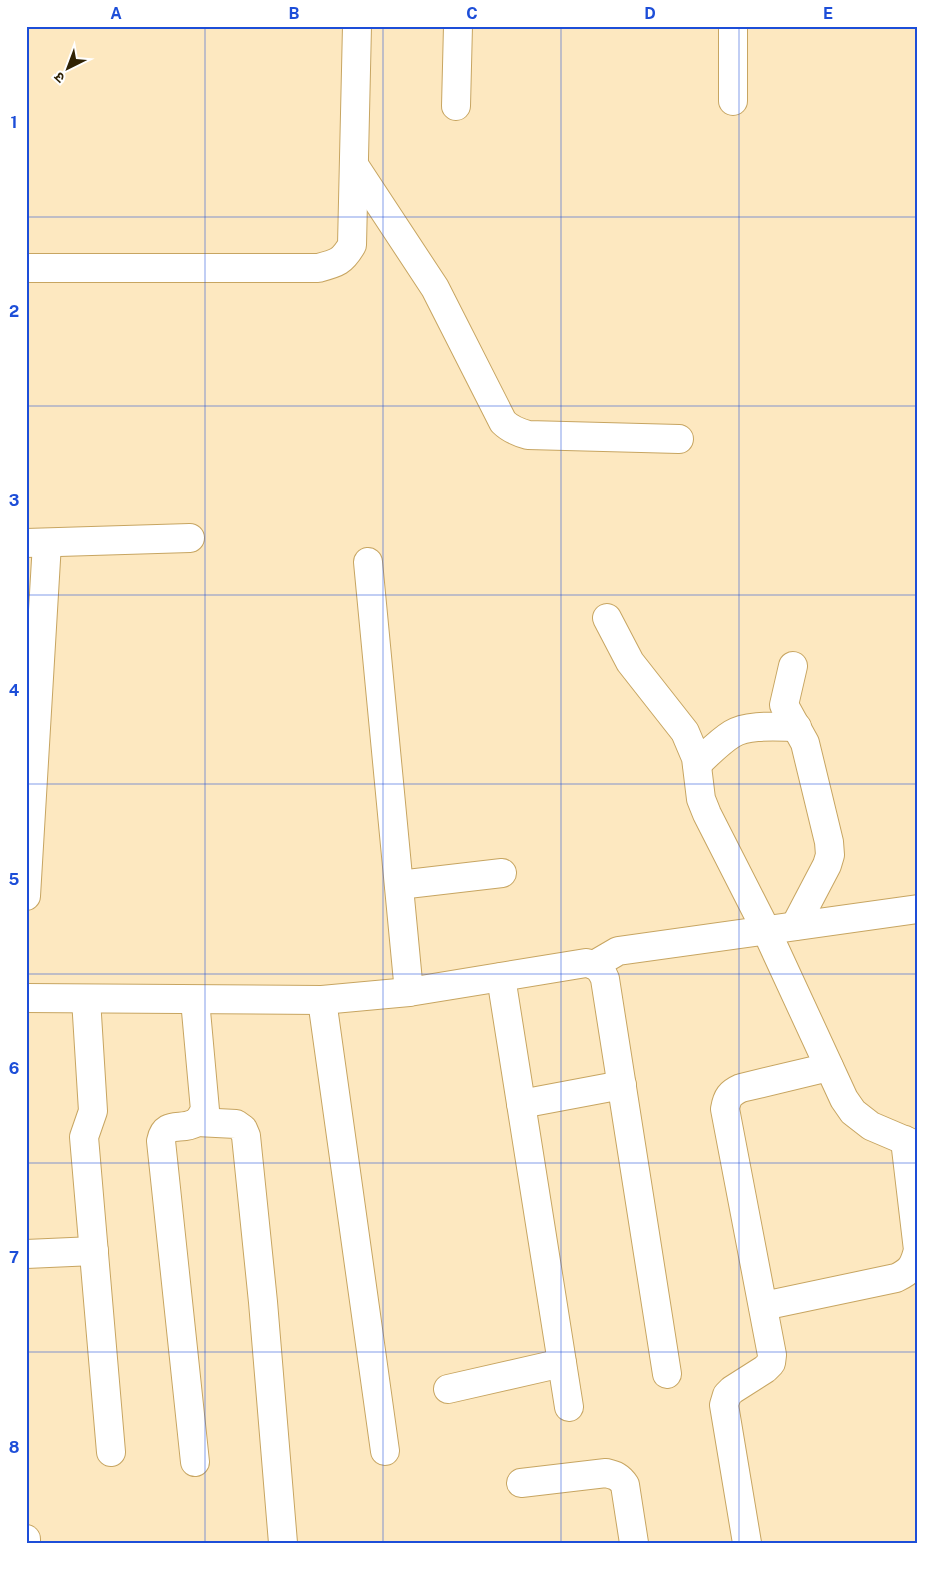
<svg xmlns="http://www.w3.org/2000/svg" width="944" height="1569" font-family="'Public Sans','Noto Sans Devanagari',sans-serif">
<style>
.lines{fill:none;stroke-linecap:round;stroke-linejoin:round}
.minor-casing{stroke:#c7a561;stroke-width:30}
.minor{stroke:#fff;stroke-width:28}
.grid{fill:none;stroke:#1d4ed8;stroke-width:1;stroke-opacity:0.55}
.neatline{fill:none;stroke:#1d4ed8;stroke-width:2}
.grid-label{font-size:16px;text-anchor:middle;font-weight:bold;fill:#1d4ed8}
</style>
<rect width="100%" height="100%" fill="#fde8c0"/>
<g class="lines">
<defs>
<g id="minor">
<polyline points="733,101 733,26"/>
<polyline points="456,106 458,26"/>
<path d="M354,165L435,288L503,422C510,429 517,432 528,435L679,439"/>
<path d="M26,268H318C337,263 342,262 352,245L357,26"/>
<polyline points="26,543 190,538"/>
<polyline points="368,562 409,992"/>
<polyline points="607,618 630,662 685,732 696,758 701,799 707,814 766,930 844,1099 853,1112 871,1126 918,1146"/>
<polyline points="793,666 784,705 805,743 829,842 830,855 827,865 795,926"/>
<path d="M697,764C708,754 719,742 732,734C748,724 778,727 797,727"/>
<polyline points="399,885 502,873"/>
<polyline points="26,896 47,543"/>
<polyline points="594,965 618,951 918,909"/>
<polyline points="501,977 569,1407"/>
<path d="M26,998L322,1000L409,992L586,963C597,965 601,969 605,979L667,1374"/>
<polyline points="86,999 93,1111 84,1137 111,1452"/>
<polyline points="322,1000 385,1451"/>
<polyline points="521,1104 622,1085"/>
<polyline points="197,1122 236,1124 243,1129 246,1136 263,1302 283,1543"/>
<polyline points="26,1254 94,1251"/>
<path d="M763,1306L896,1278C911,1271 914,1266 918,1250L905,1140"/>
<polyline points="448,1389 562,1363"/>
<path d="M195,1462L161,1141C165,1120 181,1131 195,1123C200,1120 202,1115 205,1110L195,1000"/>
<path d="M521,1483L606,1473C615,1475 620,1477 625,1485L634,1543"/>
<polyline points="26,1539 26,1543"/>
<path d="M747,1543L724,1405L727,1395L732,1390L765,1369L771,1363L772,1355L725,1109C727,1097 730,1093 741,1088L829,1067"/>
</g>
</defs>
<!-- minor casing -->
<use href="#minor" class="minor-casing"/>
<!-- minor -->
<use href="#minor" class="minor"/>
</g>
<!-- grid -->
<path class="grid" d="M205,26V1543M383,26V1543M561,26V1543M739,26V1543M26,217H918M26,406H918M26,595H918M26,784H918M26,974H918M26,1163H918M26,1352H918"/>
<!-- border -->
<rect width="944" height="1569" fill="none" stroke="#ffffff" stroke-width="55"/>
<!-- north arrow -->
<g transform="translate(68 68) rotate(222)" stroke="#ffffff" stroke-width="4" paint-order="stroke">
<path d="M0-4L9 19L0 12L-9 19Z" fill="#302305"/>
<text y="-8" font-size="14" font-weight="bold" text-anchor="middle" fill="#302305">उ</text>
</g>
<rect x="28" y="28" width="888" height="1514" class="neatline"/>
<g class="grid-label">
<text x="116" y="19">A</text>
<text x="294" y="19">B</text>
<text x="472" y="19">C</text>
<text x="650" y="19">D</text>
<text x="828" y="19">E</text>
<text x="14" y="128">1</text>
<text x="14" y="317">2</text>
<text x="14" y="506">3</text>
<text x="14" y="696">4</text>
<text x="14" y="885">5</text>
<text x="14" y="1074">6</text>
<text x="14" y="1263">7</text>
<text x="14" y="1453">8</text>
</g>
</svg>
